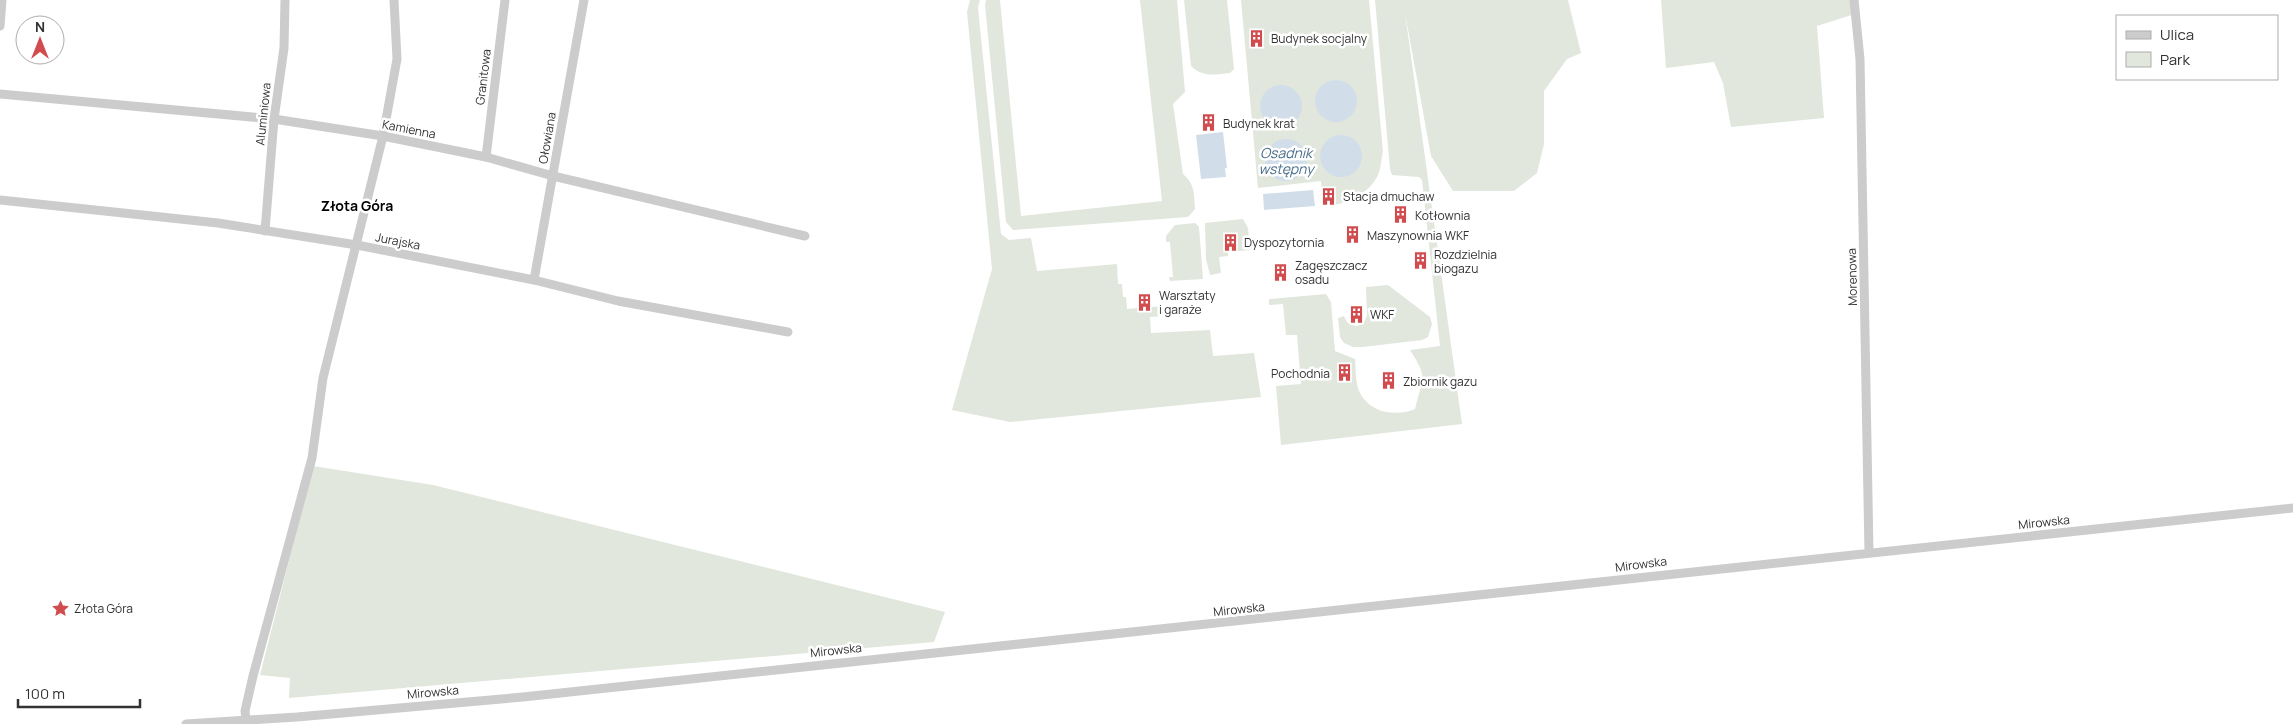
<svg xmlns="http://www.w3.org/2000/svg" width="2293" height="724" font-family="Manrope,sans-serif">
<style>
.green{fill:#e1e7dc}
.water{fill:#d1dee9}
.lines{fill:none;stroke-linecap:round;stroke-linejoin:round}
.minor{stroke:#ccc;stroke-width:9}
.labels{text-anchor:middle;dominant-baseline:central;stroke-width:5;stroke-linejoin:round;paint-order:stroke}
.poi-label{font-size:12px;fill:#323232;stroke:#fff;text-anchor:start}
.street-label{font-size:12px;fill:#323232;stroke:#fff}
.water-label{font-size:14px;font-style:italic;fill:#496d8a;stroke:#fff}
.neighbourhood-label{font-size:14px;font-weight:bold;fill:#000;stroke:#fff}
</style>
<rect width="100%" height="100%" fill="#fff"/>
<!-- green -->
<g class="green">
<polygon points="970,0 980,0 978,8 1001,234 1009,240 1031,238 1037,271 1117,264 1118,284 1122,284 1123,297 1126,297 1127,309 1164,306 1163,316 1150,317 1151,333 1210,330 1213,356 1254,353 1261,397 1010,422 952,410 992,269 967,12"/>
<path d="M986,0H1000L1021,216L1162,201L1140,0H1177L1185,92L1173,104L1183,174C1195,184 1194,194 1195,209L1188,217L1013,230L1006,222L985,5Z"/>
<path d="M1184,0H1227L1234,69L1230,73C1215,75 1202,77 1191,66Z"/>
<path d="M1241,0H1369L1383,152C1381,159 1381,169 1378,175C1370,192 1351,202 1334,205L1332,191L1322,192L1321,181L1258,188Z"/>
<path d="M1375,0H1568L1581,53L1567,59L1544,91V144L1537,173L1514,191H1453L1431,156L1405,13L1462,424L1281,445L1276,386L1301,384L1297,335H1286L1283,304L1269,305V299L1326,294L1331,302L1335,351L1355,359C1356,369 1355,384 1360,393C1370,413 1396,417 1415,409C1422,378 1429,379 1410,350L1440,346L1422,180L1419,177L1392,175L1390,169Z"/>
<polygon points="1661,0 1856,0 1858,13 1817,26 1824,118 1731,127 1723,83 1714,62 1666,68"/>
<polygon points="1243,219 1248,228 1250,250 1228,252 1228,256 1219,257 1221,273 1210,275 1206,259 1205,223"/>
<polygon points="1195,223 1199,227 1203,279 1170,281 1169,277 1173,277 1170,242 1166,242 1166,236 1175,225"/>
<path d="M1388,285L1430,317L1432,324L1428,337L1422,340L1363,347H1353L1344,343L1340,337L1338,318L1344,316C1347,325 1354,328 1363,324L1367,316L1366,287Z"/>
<polygon points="313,466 433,485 945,612 934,642 289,698 290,678 260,675"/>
</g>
<!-- water -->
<g class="water">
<circle cx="1336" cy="101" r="21"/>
<circle cx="1281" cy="106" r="21"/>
<polygon points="1223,132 1227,168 1225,168 1226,177 1201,179 1196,135"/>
<circle cx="1341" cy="156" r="21"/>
<circle cx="1286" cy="160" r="21"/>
<polygon points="1313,190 1315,206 1264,210 1263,194"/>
</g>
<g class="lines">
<!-- minor -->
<g class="minor">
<polyline points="1854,0 1860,59 1869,553"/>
<polyline points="0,26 2,0"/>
<polyline points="0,94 274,119 383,136 486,157 553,176 805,236"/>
<polyline points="486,157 505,0"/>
<polyline points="0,200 218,223 357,245 534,280 618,301 788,332"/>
<polyline points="265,231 274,119 284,48 285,0"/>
<polyline points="534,280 584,0"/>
<polyline points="246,720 245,711 253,676 312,458 323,378 383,136 397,59 394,0"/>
<polyline points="186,724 297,717 523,697 2293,508"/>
</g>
</g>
<!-- icons -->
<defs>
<symbol id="building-bare" viewBox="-9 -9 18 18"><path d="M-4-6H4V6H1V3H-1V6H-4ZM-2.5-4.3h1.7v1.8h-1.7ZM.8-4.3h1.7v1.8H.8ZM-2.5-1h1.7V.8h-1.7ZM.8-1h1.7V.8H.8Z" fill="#d04c4e" stroke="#fff" stroke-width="2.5" paint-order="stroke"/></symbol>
<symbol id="sight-bare" viewBox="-9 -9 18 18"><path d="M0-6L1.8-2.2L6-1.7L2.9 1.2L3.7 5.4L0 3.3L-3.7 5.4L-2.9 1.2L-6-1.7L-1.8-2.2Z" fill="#d04c4e" stroke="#fff" stroke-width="2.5" paint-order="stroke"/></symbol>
</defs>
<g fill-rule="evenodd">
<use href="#building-bare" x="1244" y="26" width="25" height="25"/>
<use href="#building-bare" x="1196" y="110" width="25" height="25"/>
<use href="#building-bare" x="1316" y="184" width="25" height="25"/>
<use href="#building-bare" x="1388" y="202" width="25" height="25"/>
<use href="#building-bare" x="1340" y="222" width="25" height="25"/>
<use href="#building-bare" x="1218" y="230" width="25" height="25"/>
<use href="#building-bare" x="1408" y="248" width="25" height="25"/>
<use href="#building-bare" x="1268" y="260" width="25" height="25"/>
<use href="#building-bare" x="1132" y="290" width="25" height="25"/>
<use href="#building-bare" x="1344" y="302" width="25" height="25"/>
<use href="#building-bare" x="1332" y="360" width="25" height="25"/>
<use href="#building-bare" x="1376" y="368" width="25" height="25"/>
<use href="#sight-bare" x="48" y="596" width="25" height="25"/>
</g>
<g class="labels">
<!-- poi labels -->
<g class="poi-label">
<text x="1271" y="38">Budynek socjalny</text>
<text x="1223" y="123">Budynek krat</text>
<text x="1343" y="196">Stacja dmuchaw</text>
<text x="1415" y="215">Kotłownia</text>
<text x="1367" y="235">Maszynownia WKF</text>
<text x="1244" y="242">Dyspozytornia</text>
<text x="1434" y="254">Rozdzielnia<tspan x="1434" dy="14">biogazu</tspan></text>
<text x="1295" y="265">Zagęszczacz<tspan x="1295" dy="14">osadu</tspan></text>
<text x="1159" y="295">Warsztaty<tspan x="1159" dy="14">i garaże</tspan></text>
<text x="1370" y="314">WKF</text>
<text x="1330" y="373" text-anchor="end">Pochodnia</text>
<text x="1403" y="381">Zbiornik gazu</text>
<text x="74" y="608">Złota Góra</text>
</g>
<!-- street labels -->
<g class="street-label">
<text transform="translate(483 77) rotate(-83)">Granitowa</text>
<text transform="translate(263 114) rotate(-84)">Aluminiowa</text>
<text transform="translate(409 129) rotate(11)">Kamienna</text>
<text transform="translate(547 138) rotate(-80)">Ołowiana</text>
<text transform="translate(398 241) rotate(11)">Jurajska</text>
<text transform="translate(1852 277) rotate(-91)">Morenowa</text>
<text transform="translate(2044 522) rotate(-6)">Mirowska</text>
<text transform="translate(1641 564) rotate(-7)">Mirowska</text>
<text transform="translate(1239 609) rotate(-6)">Mirowska</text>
<text transform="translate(836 650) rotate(-6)">Mirowska</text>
<text transform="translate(433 692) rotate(-5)">Mirowska</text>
</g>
<!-- water labels -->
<g class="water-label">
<text x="1286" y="152">Osadnik<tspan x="1286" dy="16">wstępny</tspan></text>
</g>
<!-- neighbourhood labels -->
<g class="neighbourhood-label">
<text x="357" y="205">Złota Góra</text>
</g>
</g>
<!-- legend -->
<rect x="2116" y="15" width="162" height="65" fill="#ffffff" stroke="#adadad"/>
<rect x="2126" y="31" width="25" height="8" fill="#cccccc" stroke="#adadad"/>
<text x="2160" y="40" font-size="15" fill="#323232">Ulica</text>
<rect x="2126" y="52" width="25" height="15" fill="#e1e7dc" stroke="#adadad"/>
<text x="2160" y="65" font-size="15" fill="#323232">Park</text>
<!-- north arrow -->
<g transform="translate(40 40)"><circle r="24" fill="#ffffff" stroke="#adadad"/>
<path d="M0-4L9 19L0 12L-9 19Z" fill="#d04c4e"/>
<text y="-8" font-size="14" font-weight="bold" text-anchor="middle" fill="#323232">N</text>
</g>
<!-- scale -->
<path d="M18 699v8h122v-8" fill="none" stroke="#323232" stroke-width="2.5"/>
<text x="25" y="699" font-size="15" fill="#323232" stroke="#ffffff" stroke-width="4" paint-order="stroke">100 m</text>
</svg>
